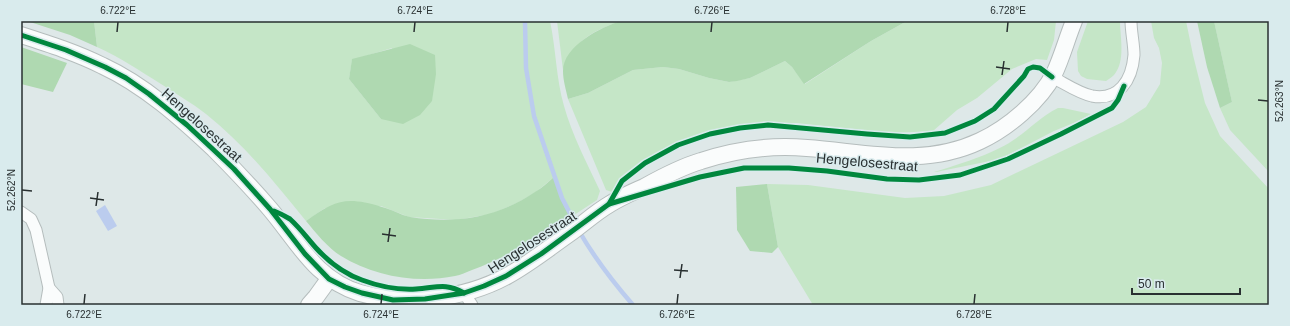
<svg xmlns="http://www.w3.org/2000/svg" width="1290" height="326" font-family="Helvetica,sans-serif">
<style>
.green{fill:#c5e6c7;fill-rule:evenodd}
.forest{fill:#afd9b1}
.water{fill:#bce}
.lines{fill:none;stroke-linecap:round;stroke-linejoin:round}
.stream{stroke:#bce;stroke-width:4.5}
.street-casing{stroke:#b5bdbd;stroke-width:13}
.secondary-casing{stroke:#b5bdbd;stroke-width:18}
.street{stroke:#fafcfc;stroke-width:11}
.secondary{stroke:#fafcfc;stroke-width:16}
.cycleway-casing{stroke:#d9ebed;stroke-width:8}
.cycleway{stroke:#00873e;stroke-width:5}
.ticks{fill:none;stroke:#293031;stroke-width:1.5}
.labels{text-anchor:middle;dominant-baseline:central;stroke-width:3;stroke-linejoin:round;paint-order:stroke}
.street-label{font-size:14px;fill:#293031;stroke:#d9ebed}
.neatline{fill:none;stroke:#293031;stroke-width:1.5}
.ticks-label{font-size:10px;text-anchor:middle;fill:#293031}
</style>
<rect width="100%" height="100%" fill="#dee8e8"/>
<!-- green -->
<g class="green">
<path d="M94,21H550C556,49 556,78 564,106C572,135 587,163 600,191L597,200L571,217L561,198L554,177L536,192L517,203L491,214L456,220L409,217L381,206L325,208L306,221C275,183 245,145 206,114C192,103 176,94 161,84C140,71 120,57 97,47ZM392,48L381,119L349,79L352,60Z"/>
<path d="M557,21H621C594,30 573,41 563,70Z"/>
<polygon points="907,21 1056,21 1054,40 1047,60 1036,59 1012,69 977,98 957,110 933,131 894,133 796,123 759,123 726,129 693,138 675,145 626,174 622,189 615,193 606,190 568,99 588,93 633,70 663,67 679,69 709,78 729,82 750,78 785,61 792,67 805,84 871,41"/>
<path d="M1088,21H1120C1120,37 1126,61 1114,75C1112,77 1109,79 1106,81L1087,79L1081,76L1078,71L1077,52Z"/>
<polygon points="1151,21 1186,21 1193,55 1205,103 1220,136 1269,189 1269,305 813,305 778,247 767,184 808,185 905,198 944,196 991,185 1123,122 1146,107 1160,84 1162,63 1159,48 1154,38"/>
<polygon points="1214,21 1269,21 1269,172 1230,130 1220,108 1232,102"/>
<path d="M1058,108H1063L1091,114L1076,122L1054,131L1000,159L936,172H934C957,165 993,154 1012,141C1028,131 1041,116 1058,108Z"/>
</g>
<!-- forest -->
<g class="forest">
<polygon points="27,21 94,21 97,47 70,35"/>
<path d="M621,21H907L871,41L804,84L792,67L785,61L750,78L737,81L729,82L709,78L679,69L663,67L633,70L588,93L568,99C566,90 563,80 563,71C563,46 601,27 621,21Z"/>
<polygon points="1197,21 1214,21 1232,102 1220,108 1207,67"/>
<polygon points="410,44 435,55 436,74 432,101 420,115 403,124 381,119 349,79 352,59"/>
<polygon points="21,47 67,63 53,92 21,84"/>
<path d="M554,177L561,198L571,217C539,236 508,257 472,270C466,272 461,275 455,276C417,284 373,276 341,256C328,248 315,232 306,221C335,200 346,196 382,207C391,209 401,215 410,217C456,224 496,218 535,192C542,188 548,182 554,177Z"/>
<polygon points="767,184 778,247 772,253 750,251 737,230 736,187"/>
</g>
<!-- water -->
<polygon class="water" points="105,205 117,226 108,231 96,211"/>
<g class="lines">
<!-- stream -->
<g class="stream">
<polyline points="525,21 526,68 534,116 562,198 576,225"/>
<path d="M579,231C594,257 613,282 633,305"/>
</g>
<defs>
<g id="street">
<path d="M1052,77C1064,83 1078,93 1092,96C1119,101 1132,80 1134,55C1134,44 1131,32 1131,21"/>
<polyline points="21,212 31,219 36,230 49,288 46,305"/>
<polyline points="49,288 57,297 58,305"/>
<polyline points="464,293 472,305"/>
</g>
<g id="secondary">
<path d="M21,35C49,44 77,53 103,66C144,85 181,118 214,149C233,168 252,188 270,209C298,242 316,280 360,293C406,306 465,299 507,276C529,264 549,248 569,234C583,224 596,212 610,204C621,197 633,192 644,187C662,177 681,167 701,161C734,150 772,145 807,148C866,152 923,168 980,141C1008,128 1040,101 1054,74C1062,57 1067,38 1074,21"/>
<polyline points="309,305 316,297 329,279"/>
</g>
</defs>
<!-- street casing -->
<use href="#street" class="street-casing"/>
<!-- secondary casing -->
<use href="#secondary" class="secondary-casing"/>
<!-- street -->
<use href="#street" class="street"/>
<!-- secondary -->
<use href="#secondary" class="secondary"/>
<defs>
<g id="cycleway">
<polyline points="21,35 66,50 105,67 126,78 149,94 187,125 234,169 270,209 305,254 329,279 345,287 362,293 393,300 425,299 464,293 484,286 506,276 541,254 609,204 700,177 744,168 789,168 827,171 887,179 919,180 960,175 1008,159 1061,134 1112,108 1118,100 1124,86"/>
<polyline points="609,204 622,181 645,163 678,145 710,134 740,128 768,125 867,134 910,137 945,133 975,121 994,109 1024,76 1028,69 1033,67 1040,68 1052,77"/>
<path d="M274,211C279,213 285,216 290,219C300,228 308,239 317,249C329,262 345,274 362,280C378,286 399,290 416,289C436,288 445,282 464,293"/>
</g>
</defs>
<!-- cycleway casing -->
<use href="#cycleway" class="cycleway-casing"/>
<!-- cycleway -->
<use href="#cycleway" class="cycleway"/>
</g>
<!-- ticks -->
<path class="ticks" d="M117,32L118,22M414,32L415,22M711,32L712,22M1007,32L1008,22M996,67L1010,69M1002,75L1004,61M1258,100L1268,101M22,190L32,191M90,198L104,200M96,206L98,192M382,234L396,236M388,242L390,228M674,270L688,271M680,278L682,264M84,304L85,294M381,304L382,294M677,304L678,294M974,304L975,294"/>
<g class="labels">
<!-- street labels -->
<g class="street-label">
<text transform="translate(202 125) rotate(42)">Hengelosestraat</text>
<text transform="translate(867 162) rotate(5)">Hengelosestraat</text>
<text transform="translate(532 242) rotate(-33)">Hengelosestraat</text>
</g>
</g>
<!-- border -->
<rect width="1290" height="326" fill="none" stroke="#d9ebed" stroke-width="44"/>
<!-- scale -->
<path d="M1132 288v6h108v-6" fill="none" stroke="#293031" stroke-width="2"/>
<text x="1138" y="288" font-size="12" fill="#293031" stroke="#d9ebed" stroke-width="3" paint-order="stroke">50 m</text>
<rect x="22" y="22" width="1246" height="282" class="neatline"/>
<g class="ticks-label">
<text x="118" y="14">6.722°E</text>
<text x="415" y="14">6.724°E</text>
<text x="712" y="14">6.726°E</text>
<text x="1008" y="14">6.728°E</text>
<text transform="translate(1279 101) rotate(-90)" y="4">52.263°N</text>
<text transform="translate(11 190) rotate(-90)" y="4">52.262°N</text>
<text x="84" y="318">6.722°E</text>
<text x="381" y="318">6.724°E</text>
<text x="677" y="318">6.726°E</text>
<text x="974" y="318">6.728°E</text>
</g>
</svg>
